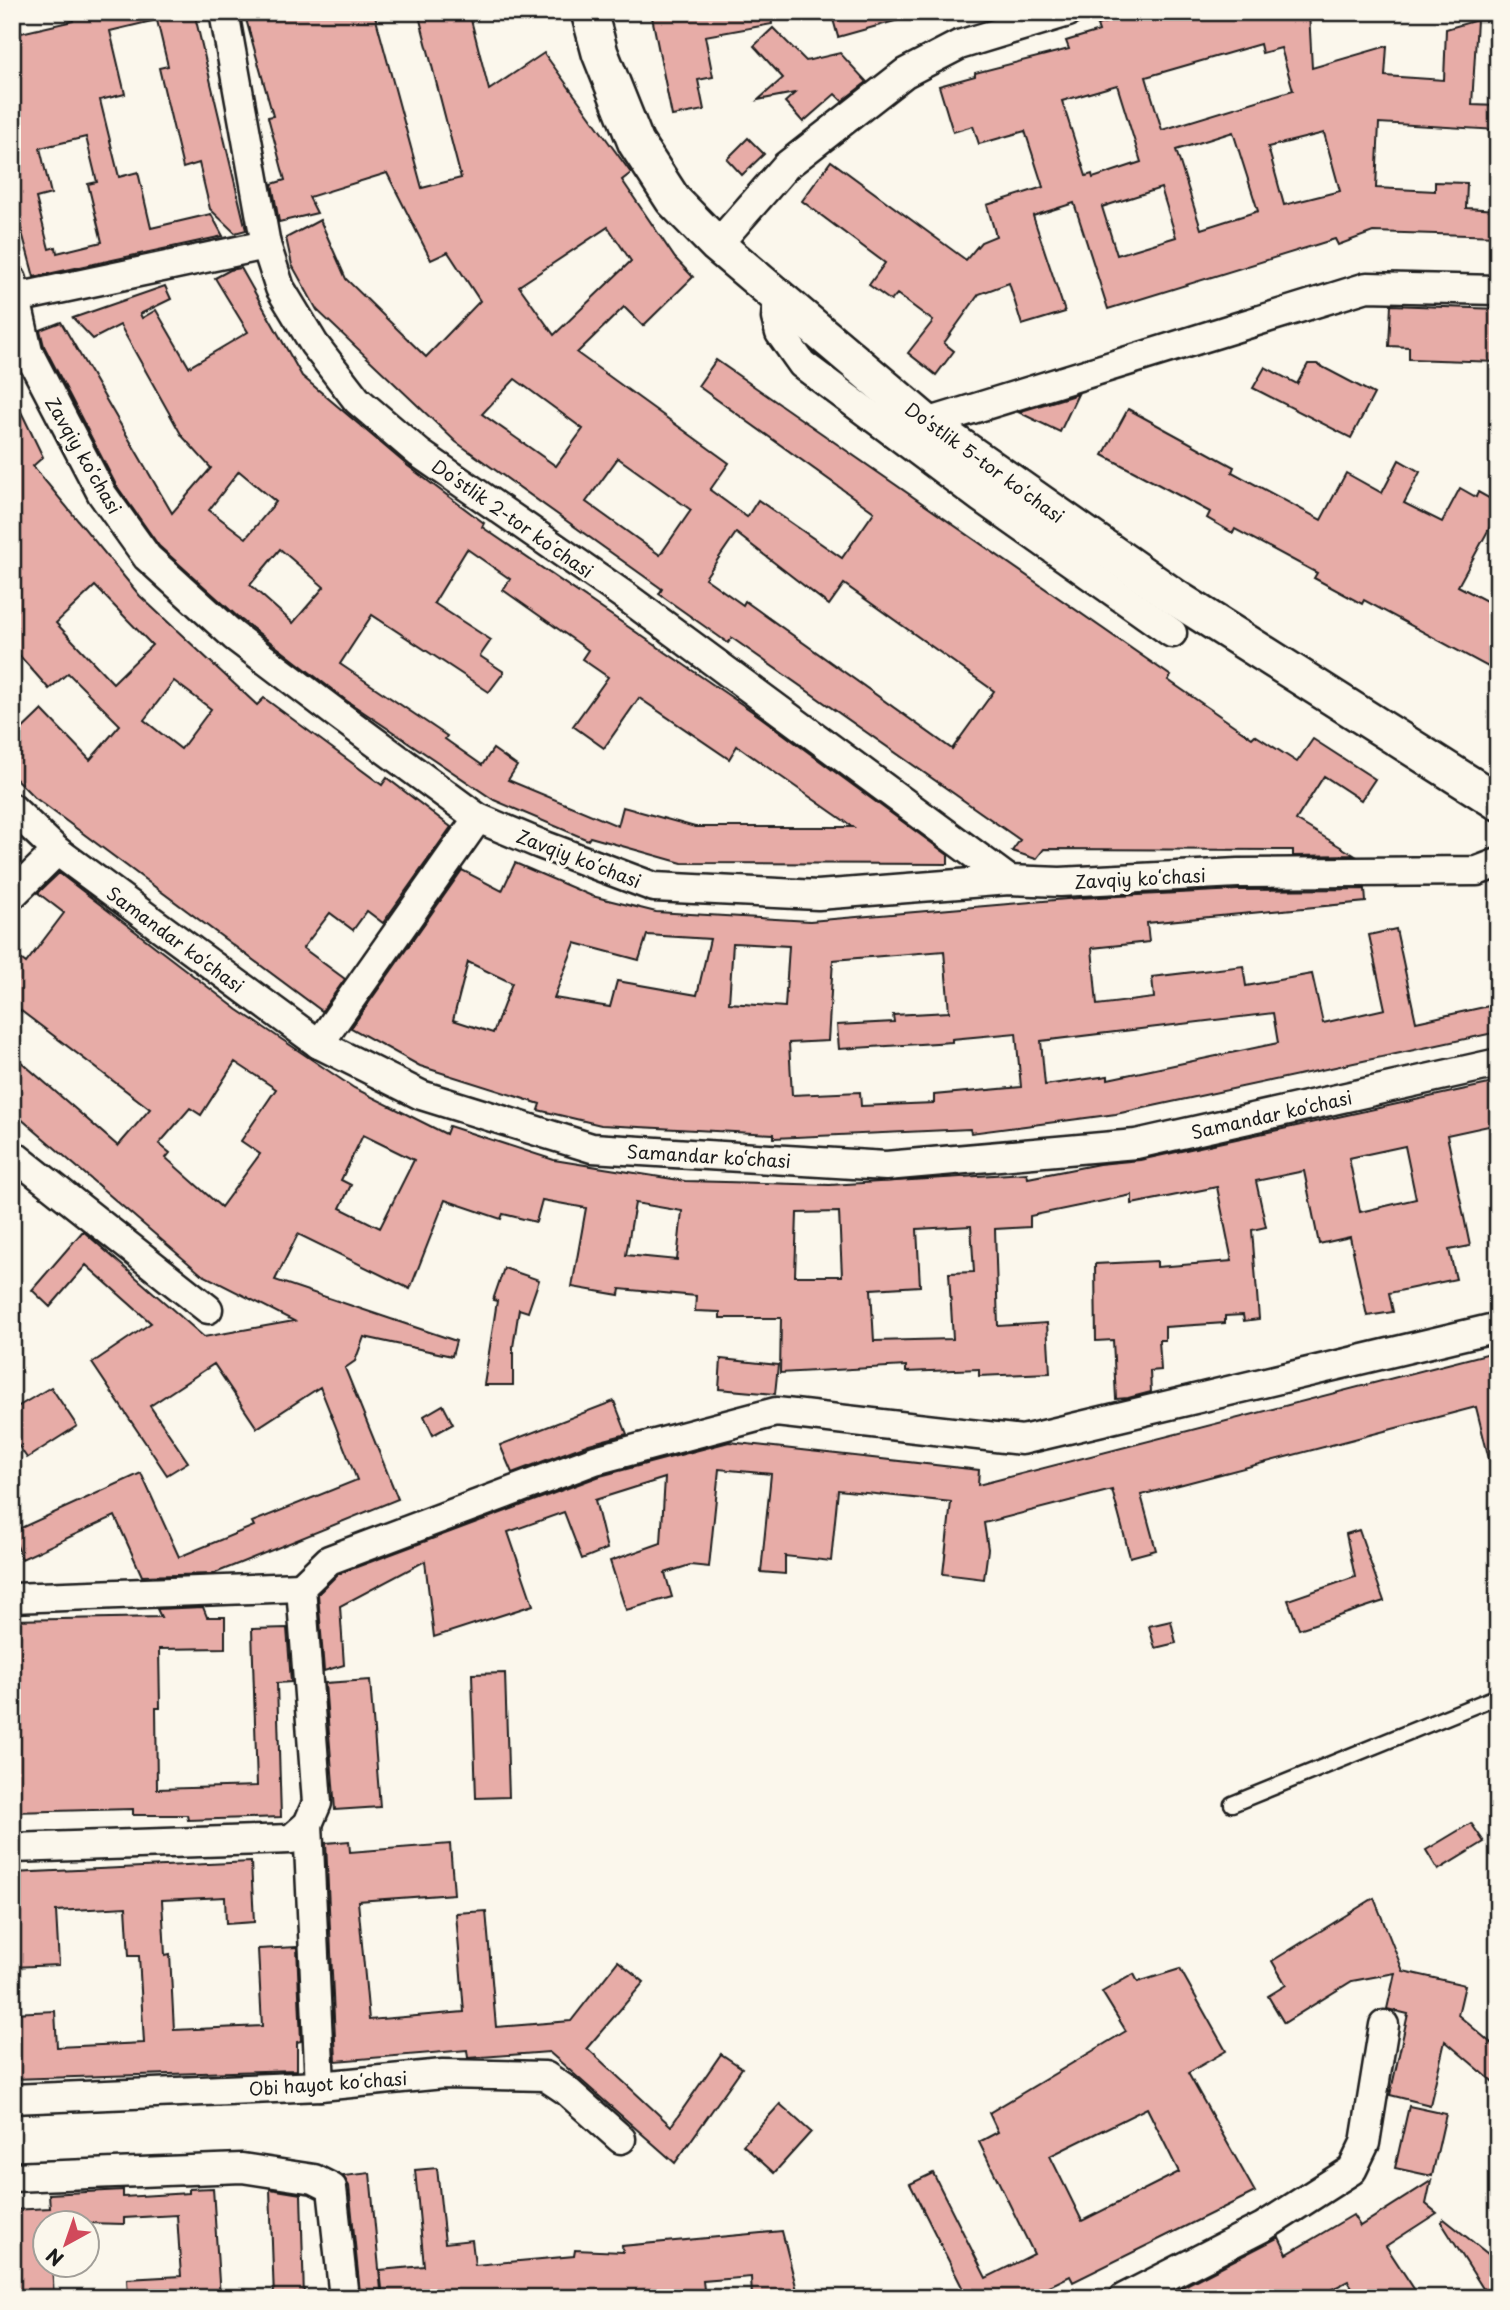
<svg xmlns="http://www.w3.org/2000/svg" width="1510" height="2310" font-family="'Playpen Sans',sans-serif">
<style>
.building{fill:#e7aca7;stroke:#1c1c1c;stroke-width:2;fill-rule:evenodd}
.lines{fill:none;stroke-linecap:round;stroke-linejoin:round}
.service-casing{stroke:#1c1c1c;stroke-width:19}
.minor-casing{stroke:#1c1c1c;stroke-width:33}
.tertiary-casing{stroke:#1c1c1c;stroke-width:40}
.service{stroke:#fbf7ec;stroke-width:14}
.minor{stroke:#fbf7ec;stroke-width:28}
.tertiary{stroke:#fbf7ec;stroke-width:35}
.labels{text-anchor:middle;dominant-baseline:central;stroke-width:6;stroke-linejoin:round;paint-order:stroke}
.street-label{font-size:18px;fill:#1c1c1c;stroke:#fbf7ec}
</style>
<rect width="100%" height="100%" fill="#fbf7ec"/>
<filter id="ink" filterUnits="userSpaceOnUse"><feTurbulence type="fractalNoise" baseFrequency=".0143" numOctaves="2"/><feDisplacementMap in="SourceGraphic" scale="14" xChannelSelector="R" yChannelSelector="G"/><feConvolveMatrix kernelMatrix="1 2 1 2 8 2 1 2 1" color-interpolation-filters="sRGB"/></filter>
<g filter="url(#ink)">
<!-- building -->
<g class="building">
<path d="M71,12H151L152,21L110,31L125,94L100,100L119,177L138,172L151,228L211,214L223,236L34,277L12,195V35L73,21ZM86,137L97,182L88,184L102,242L57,253L56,247L49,249L36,198L51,194L40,148Z"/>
<polygon points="155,12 194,12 246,230 235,233 210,209 199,163 183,168 159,68 168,66"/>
<path d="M244,12H374L422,188L461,178L418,12H469L489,90L544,53L631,173L622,180L675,258L693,277L643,326L624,307L577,353L729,463L710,490L747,517L758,500L842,558L874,512L698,386L716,360L1171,676L1168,680L1252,738L1255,735L1297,762L1313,739L1375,779L1361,800L1324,776L1296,820L1354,855L1293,856V850L1044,849L1036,859L1012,851L1020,840L732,638L728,643L659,594L662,589L456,442L317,310L292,265L286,238L320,220L346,279L426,357L480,301L448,252L431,260L387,173L309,197L317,213L279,222L272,184L285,180L268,117L273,116ZM608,227L631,261L554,335L519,286ZM515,379L583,429L556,466L482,414ZM618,458L691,510L660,555L586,502ZM736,533L829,605L844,584L994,691L952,749L745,601L743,605L705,578Z"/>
<polygon points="651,12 771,12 772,24 705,36 713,77 698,80 704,110 672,116"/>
<polygon points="831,12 901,12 902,19 838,37"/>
<path d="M1141,12H1309L1312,68L1387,46L1385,76L1444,80L1446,29L1477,20L1472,105L1498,106V130L1379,123L1376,188L1435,191V182L1467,183L1466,208L1498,210V236L1373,232L1338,245L1335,239L1108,309L1074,203L1033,216L1065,312L1022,325L1009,283L979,294L944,343L954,351L936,375L908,353L933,321L897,294L891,301L869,285L885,263L802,201L831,161L966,260L981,242L996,236L987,205L1043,187L1025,131L979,144L973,126L953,132L939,86L975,76V73L1069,49L1066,41L1099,31L1097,25ZM1260,44L1262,53L1281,48L1293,90L1162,130L1146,77ZM1117,85L1141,162L1093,178L1092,174L1086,176L1062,101ZM1233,132L1258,211L1201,229L1176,150ZM1324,133L1340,191L1284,205L1268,147ZM1161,188L1176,237L1117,255L1102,207Z"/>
<polygon points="773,28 806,61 840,53 867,82 842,101 835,94 803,122 785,102 795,93 758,100 783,78 754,46"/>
<polygon points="748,138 764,154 742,175 727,159"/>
<path d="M241,268L302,376L408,466L484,523L482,527L759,716L948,855V864L682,863L590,837L588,840L494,800L347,701L239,618L159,546L116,485L44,346L40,330L61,322L172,513L211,468L182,436L120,325L93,339L73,318L165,286L171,299L140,314L142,318L156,310L189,367L248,332L215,278L230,270ZM239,471L276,502L246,538L209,510ZM280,549L324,587L293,623L250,585ZM467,549L510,579L503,590L588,650L582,659L608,677L573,726L604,748L639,698L729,759L737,746L853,827H695L623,807L618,826L508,780L517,766L493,749L482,765L445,739L447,736L340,664L372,615L489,692L504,672L480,656L491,640L434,603Z"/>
<polygon points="1391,305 1498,309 1498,362 1409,359 1409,347 1389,346"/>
<polygon points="1308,364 1317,364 1374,394 1351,438 1253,388 1265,367 1297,384"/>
<path d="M12,393L43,457L33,466L140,596L257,705L264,698L382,785L387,778L451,827L383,923L367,911L353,930L330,913L303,948L345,979L322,1011L34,797L12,775V739L42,710L90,760L120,725L68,673L49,689L12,647ZM95,586L152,645L113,683L56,623ZM174,681L211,709L181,749L144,720Z"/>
<polygon points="1078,394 1060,432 1018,412"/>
<polygon points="1128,409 1234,467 1232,472 1321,520 1346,473 1382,493 1399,460 1420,472 1404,503 1442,522 1460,488 1476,497 1478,492 1498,503 1498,531 1490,527 1458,586 1498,607 1498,648 1488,667 1364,600 1362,604 1314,578 1317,573 1235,529 1233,533 1207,518 1210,512 1103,455"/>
<path d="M515,863L592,896L656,912L810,921L1079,898L1238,890L1365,889L1366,902L1147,923L1149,942L1092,948L1097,1005L1154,998L1152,977L1243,966L1246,986L1312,974L1323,1023L1385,1009L1369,935L1396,929L1416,1022L1498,1004V1032L1116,1114L971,1133L970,1129L774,1138V1134L601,1125L538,1110L540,1104L420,1066L351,1028L462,870L502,891ZM647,935L710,939L697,995L617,981L610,1007L554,998L575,943L639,960ZM733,943L789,946L785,1007L729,1003ZM944,951L949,1012L893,1015L894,1022L837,1025L839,1049L952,1042V1039L1016,1033L1021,1087L934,1095V1103L861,1106L860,1092L792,1095L789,1043L828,1041L833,960ZM468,962L512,983L493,1033L453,1020ZM1273,1013L1278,1043L1108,1079V1076L1045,1085L1041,1041Z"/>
<path d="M59,873L238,1010L354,1088L446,1134L449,1126L554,1160L685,1181L725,1182L830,1185L1027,1173L1028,1178L1099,1164L1140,1160L1498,1082V1124L1447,1135L1470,1246L1449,1250L1456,1279L1389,1293L1393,1312L1367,1316L1350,1237L1319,1244L1304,1171L1256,1181L1266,1227L1252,1230L1259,1319L1244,1321L1243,1315L1225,1316V1323L1165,1327V1340H1159L1161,1370L1150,1371L1151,1392L1128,1398L1116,1399L1113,1340L1096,1341L1095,1264L1157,1261V1267L1232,1261L1217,1187L1132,1204V1195L1030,1216V1227L995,1229L998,1326L1047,1323L1050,1373L979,1376V1369L906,1372V1366L780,1373L781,1318H720V1312L695,1311L696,1296L620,1289L619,1295L572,1287L586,1208L542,1200L536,1222L503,1214L501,1219L445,1200L410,1289L298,1234L275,1280L456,1341L452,1356L364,1337L355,1361L345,1368L398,1499L213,1574L142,1576L115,1516L22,1559L12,1532L141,1473L179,1557L254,1526L252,1522L357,1480L320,1387L257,1428L214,1364L150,1406L188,1462L167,1475L92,1363L151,1323L86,1265L50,1307L32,1290L83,1231L204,1337L294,1321L201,1274L12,1111V1054L118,1146L150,1109L12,1004V952L26,963L64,913L38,893ZM235,1062L276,1089L241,1141L260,1154L221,1207L166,1158L170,1153L159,1144L190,1108L201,1115ZM363,1135L414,1160L380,1228L340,1208L351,1185L341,1180ZM1405,1146L1416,1199L1360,1212L1349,1158ZM635,1203L682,1211L677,1260L626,1255ZM839,1212L842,1276H795L797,1213ZM971,1226L974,1272L949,1273L953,1339L874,1341L871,1289L920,1286L917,1229Z"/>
<polygon points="504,1268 539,1280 528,1312 519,1309 513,1347 513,1385 484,1385 497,1301 493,1300"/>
<polygon points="1498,1351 1498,1462 1490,1463 1476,1407 1141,1495 1156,1550 1130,1557 1112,1490 984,1523 988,1549 984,1579 943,1574 951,1502 838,1490 831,1561 785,1556 785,1574 761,1572 771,1474 719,1469 709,1567 690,1565 665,1573 672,1597 626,1610 610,1561 661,1543 665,1478 595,1500 607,1549 582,1559 564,1512 508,1532 533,1605 434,1637 425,1561 340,1606 344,1665 324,1671 318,1594 338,1574 600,1476 729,1442 979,1470 978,1485"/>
<polygon points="721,1359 778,1365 775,1394 719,1389"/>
<polygon points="51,1387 77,1426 27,1458 12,1436 12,1410"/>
<polygon points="614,1401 627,1434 589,1444 512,1473 500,1445"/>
<polygon points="443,1405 453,1424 433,1435 424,1416"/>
<polygon points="1359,1530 1384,1601 1299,1629 1288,1600 1355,1577 1346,1534"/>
<polygon points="203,1607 207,1617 225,1617 225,1648 159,1649 160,1708 156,1708 157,1789 257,1786 252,1629 287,1628 291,1682 277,1683 281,1817 188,1820 187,1815 133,1815 133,1809 12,1812 12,1620 161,1617 157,1609"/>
<polygon points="1171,1621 1176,1643 1155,1648 1149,1626"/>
<polygon points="505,1673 509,1797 476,1798 472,1674"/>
<polygon points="370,1680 380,1807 335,1810 325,1683"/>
<polygon points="1471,1823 1484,1842 1438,1870 1426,1850"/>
<polygon points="349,1841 350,1852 450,1844 454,1894 358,1901 369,2020 464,2012 456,1913 486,1911 496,2027 571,2021 618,1961 644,1982 587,2048 671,2126 721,2054 742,2068 675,2163 549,2052 468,2058 467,2050 336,2061 326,1843"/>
<polygon points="251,1862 254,1922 226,1924 225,1897 162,1900 165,1955 170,1954 174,2030 262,2026 258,1949 297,1947 301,2041 297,2042 297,2070 12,2079 12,2013 55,2011 57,2047 144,2043 139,1956 129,1956 126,1907 56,1911 59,1965 12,1967 12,1873"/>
<polygon points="1374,1898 1403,1971 1465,1985 1458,2015 1498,2049 1498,2086 1445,2041 1430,2105 1390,2095 1408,2014 1387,2009 1395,1973 1352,1981 1284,2023 1268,1996 1286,1985 1272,1961"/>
<path d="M1180,1969L1226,2051L1188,2073L1255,2192L1073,2282L1070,2276L1025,2298H945L963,2289L910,2184L933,2173L986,2278L1034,2254L979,2142L998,2132L989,2113L1126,2031L1102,1992L1134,1974L1138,1982ZM1147,2108L1179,2172L1082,2221L1050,2156Z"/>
<polygon points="780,2104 811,2132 774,2173 743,2145"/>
<polygon points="1409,2106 1446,2114 1432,2176 1395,2168"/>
<polygon points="437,2168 445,2243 472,2240 475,2265 574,2256 575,2250 623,2252 622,2246 782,2231 799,2298 752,2298 751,2277 703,2281 705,2298 383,2298 380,2270 424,2266 415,2170"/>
<polygon points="370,2173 381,2290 360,2292 349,2186 343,2176"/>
<polygon points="1431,2181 1426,2204 1437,2213 1386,2246 1420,2298 1359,2298 1348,2281 1315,2298 1161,2298 1279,2237 1287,2254 1353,2215 1360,2226"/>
<polygon points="213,2188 220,2298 128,2298 127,2279 181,2276 177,2215 124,2218 124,2224 46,2222 46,2264 52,2264 54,2298 12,2298 12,2210 50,2208 49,2194 123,2190 123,2197 189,2193 189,2189"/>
<polygon points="270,2189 301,2194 304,2298 274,2298"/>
<polygon points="1444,2219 1498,2262 1498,2298 1489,2298 1441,2222"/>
</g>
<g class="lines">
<defs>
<polyline id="service" points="1232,1804 1498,1696"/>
<g id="minor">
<polyline points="224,12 266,245 280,288 314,344 357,400 419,453 625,596 1009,880"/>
<polyline points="717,245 786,166 905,73 959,45 1068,12"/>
<polyline points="12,280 28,352 102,494 147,557 234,636 341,717 478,818 540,844 654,887 818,895 1009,880 1060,882 1238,873 1477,871 1498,863"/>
<polyline points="778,295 776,318 780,333 802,364 981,498 1172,633"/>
<polyline points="16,298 266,245"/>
<polyline points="927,423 1367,287 1498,290"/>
<path id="s1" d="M12,808L57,851L319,1044L421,1095L592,1148L886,1166L1136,1144L1498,1063"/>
<polyline points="12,895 57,851"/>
<polyline points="319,1044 478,818"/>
<polyline points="12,1154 208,1309"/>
<polyline points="12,1598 301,1587"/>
<polyline points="308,1824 320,2086"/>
<polyline points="12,1848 291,1839 308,1824 317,1803 301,1587 329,1560 595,1460 776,1412 1022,1440 1498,1327"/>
<polyline points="12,2099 320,2086 443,2074 545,2076 566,2090 621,2139"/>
<polyline points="12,2177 242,2168 314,2179 332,2188 344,2298"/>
<polyline points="1124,2298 1263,2227 1352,2170 1365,2143 1384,2025"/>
</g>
<polyline id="tertiary" points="589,12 600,53 636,143 673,200 717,245 927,423 1176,598 1498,802"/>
</defs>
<!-- service casing -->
<use href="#service" class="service-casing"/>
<!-- minor casing -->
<use href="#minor" class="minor-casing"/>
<!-- tertiary casing -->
<use href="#tertiary" class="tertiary-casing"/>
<!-- service -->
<use href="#service" class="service"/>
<!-- minor -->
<use href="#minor" class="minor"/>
<!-- tertiary -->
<use href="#tertiary" class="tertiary"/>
</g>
</g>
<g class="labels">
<!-- street labels -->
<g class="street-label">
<text transform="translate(84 455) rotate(60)">Zavqiy koʻchasi</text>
<text transform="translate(985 462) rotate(36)">Doʻstlik 5-tor koʻchasi</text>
<text transform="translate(513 518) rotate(35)">Doʻstlik 2-tor koʻchasi</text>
<text transform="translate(579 858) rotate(21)">Zavqiy koʻchasi</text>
<text transform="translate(1140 878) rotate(-3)">Zavqiy koʻchasi</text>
<text stroke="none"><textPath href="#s1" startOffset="210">Samandar ko‘chasi</textPath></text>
<text stroke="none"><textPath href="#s1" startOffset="1365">Samandar ko‘chasi</textPath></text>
<text stroke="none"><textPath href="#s1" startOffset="798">Samandar ko‘chasi</textPath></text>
<text transform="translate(328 2083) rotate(-4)">Obi hayot koʻchasi</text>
</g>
</g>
<!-- margin -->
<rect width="1510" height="2310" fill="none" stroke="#fbf7ec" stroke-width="42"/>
<rect x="21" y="21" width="1468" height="2268" fill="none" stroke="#1c1c1c" stroke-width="2.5" filter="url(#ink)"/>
<!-- north arrow -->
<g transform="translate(66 2244) rotate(220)"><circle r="33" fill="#fbf7ec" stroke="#a29f99" stroke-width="2"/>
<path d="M0-5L12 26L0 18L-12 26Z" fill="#d1495b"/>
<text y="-10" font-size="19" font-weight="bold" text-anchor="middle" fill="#1c1c1c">N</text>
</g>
</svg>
